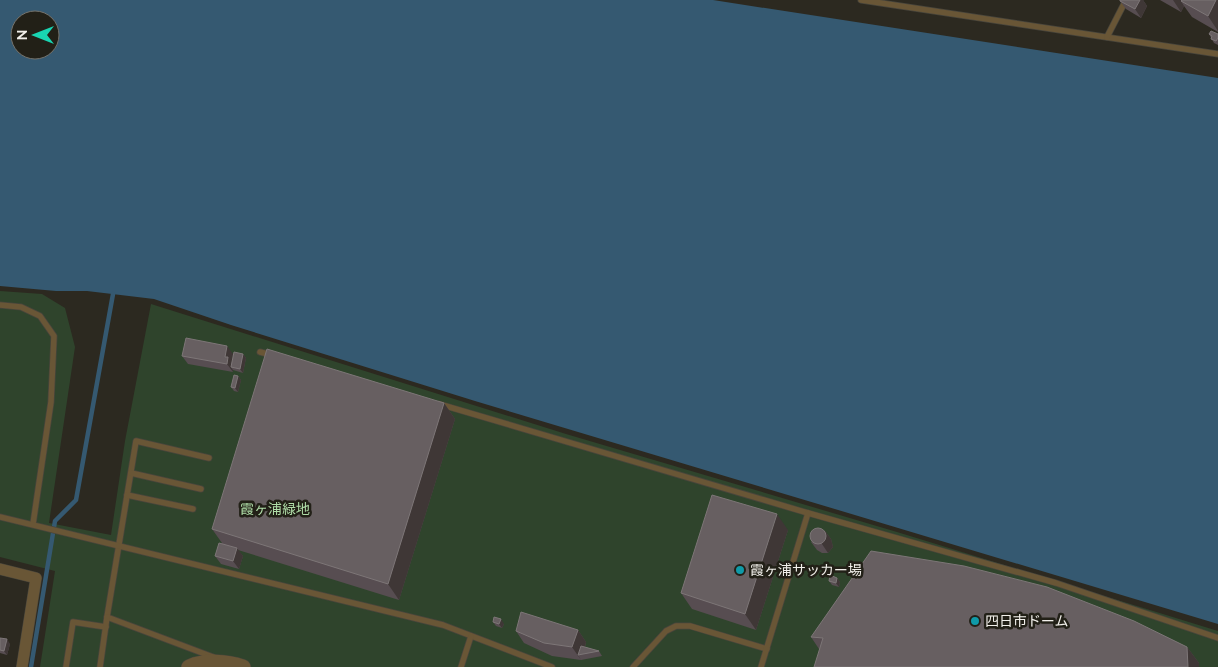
<svg xmlns="http://www.w3.org/2000/svg" width="1218" height="667" font-family="Mulish,'Noto Sans JP',sans-serif">
<style>
.green{fill:#2f442c}
.water{fill:#355971;fill-rule:evenodd}
.lines{fill:none;stroke-linecap:round;stroke-linejoin:round}
.stream{stroke:#355971;stroke-width:4.5}
.service-casing{stroke:#48453c;stroke-width:7}
.minor-casing{stroke:#48453c;stroke-width:12}
.tertiary-casing{stroke:#48453c;stroke-width:16}
.service{stroke:#695636;stroke-width:5.5}
.minor{stroke:#695636;stroke-width:11}
.tertiary{stroke:#695636;stroke-width:15}
.wall{fill:#574d51}
.shaded-wall{fill:#3f3736}
.building{fill:#675f61;stroke:#7d7677}
.culture-dot{fill:#0f9aa8;stroke:#222017;stroke-width:2}
.labels{text-anchor:middle;dominant-baseline:central;stroke-width:5;stroke-linejoin:round;paint-order:stroke}
.park-label{font-size:14px;fill:#b0dea8;stroke:#222017}
.poi-label{font-size:14px;fill:#f2f0eb;stroke:#222017;text-anchor:start}
</style>
<rect width="100%" height="100%" fill="#2c2920"/>
<!-- green -->
<polygon class="green" points="0,291 42,294 65,308 75,347 49,523 111,535 125,441 151,304 566,434 897,532 1218,631 1218,667 40,667 55,571 0,557"/>
<!-- water -->
<path class="water" d="M0,0H713L1218,78V624L475,401L231,325L154,299L87,291H56L0,286ZM20,20H50V50H20Z"/>
<g class="lines">
<!-- stream -->
<polyline class="stream" points="31,667 55,521 76,500 113,294"/>
<defs>
<g id="service">
<polyline points="861,0 1218,54"/>
<polyline points="1107,37 1126,0"/>
<polyline points="0,305 21,307 40,316 54,336 51,402 33,524"/>
<polyline points="260,352 272,355"/>
<polyline points="439,404 808,513 1056,583 1218,638"/>
<polyline points="209,458 136,441 107,617 213,657"/>
<polyline points="131,473 201,489"/>
<polyline points="127,495 193,509"/>
<polyline points="0,517 443,625 552,667"/>
<polyline points="66,667 73,622 106,627"/>
<polyline points="100,667 107,617"/>
<polyline points="461,667 471,636"/>
<polyline points="633,667 666,631 676,626 690,626 767,649"/>
<polyline points="761,667 808,513"/>
</g>
<polyline id="minor" points="0,569 36,578 22,667"/>
<path id="tertiary" d="M189,667C205,660 226,661 243,667"/>
</defs>
<!-- service casing -->
<use href="#service" class="service-casing"/>
<!-- minor casing -->
<use href="#minor" class="minor-casing"/>
<!-- tertiary casing -->
<use href="#tertiary" class="tertiary-casing"/>
<!-- service -->
<use href="#service" class="service"/>
<!-- minor -->
<use href="#minor" class="minor"/>
<!-- tertiary -->
<use href="#tertiary" class="tertiary"/>
</g>
<!-- wall -->
<g class="wall">
<polygon points="1120,0 1143,0 1147,6 1141,18 1126,9 1120,1"/>
<polygon points="1160,0 1218,0 1218,32 1192,17 1184,6 1181,12"/>
<polygon points="1209,34 1218,34 1218,45 1214,43"/>
<polygon points="233,354 231,362 243,354 246,358 243,373 233,370 233,372 188,364 182,356"/>
<polygon points="238,376 241,380 238,392 234,391 231,387"/>
<polygon points="444,403 455,419 399,600 238,550 243,556 239,569 221,564 215,556 222,543 212,529"/>
<polygon points="788,530 756,630 692,609 681,593"/>
<polygon points="825,531 831,539 833,547 828,553 822,553 817,550 811,542"/>
<polygon points="837,578 840,582 839,587 832,585 829,581"/>
<polygon points="493,622 504,624 502,628 496,626"/>
<polygon points="578,630 586,642 585,647 599,651 602,656 581,660 552,656 524,643 516,631"/>
<polygon points="811,637 1187,647 1199,663 819,649"/>
<polygon points="0,638 10,644 7,655 0,653"/>
</g>
<!-- shaded-wall -->
<g class="shaded-wall">
<polygon points="1140,0 1143,0 1147,6 1141,18 1135,9"/>
<polygon points="1173,0 1187,0 1181,1 1184,6 1181,12"/>
<polygon points="1216,0 1218,0 1218,31 1208,16"/>
<polygon points="227,346 233,354 231,367 233,370 233,372 227,364 225,357"/>
<polygon points="243,354 246,358 243,373 240,369"/>
<polygon points="238,376 241,380 238,392 235,388"/>
<polygon points="444,403 455,419 399,600 388,584"/>
<polygon points="777,514 788,530 756,630 745,614"/>
<polygon points="825,531 831,539 833,547 828,553 822,544"/>
<polygon points="237,548 243,556 239,569 233,561"/>
<polygon points="837,578 840,582 839,587 836,583"/>
<polygon points="501,619 504,624 502,628 499,624"/>
<polygon points="578,630 586,642 583,654 578,655 581,660 572,647"/>
<polygon points="7,639 10,644 7,655 4,651"/>
<polygon points="1187,647 1199,663 1199,667 1188,667"/>
</g>
<!-- building -->
<g class="building">
<polygon points="1120,0 1140,0 1135,9 1120,1"/>
<polygon points="1182,0 1216,0 1208,16 1181,1"/>
<polygon points="1211,31 1218,34 1218,38 1216,41 1211,39 1212,36 1209,34"/>
<polygon points="186,338 227,346 225,357 228,357 227,364 182,356"/>
<polygon points="267,349 444,403 388,584 212,529"/>
<polygon points="234,352 243,354 240,369 231,367"/>
<polygon points="234,375 238,376 235,388 231,387"/>
<polygon points="712,495 777,514 745,614 681,593"/>
<circle cx="818" cy="536" r="8"/>
<polygon points="219,543 237,548 233,561 215,556"/>
<polygon points="871,551 964,566 1047,587 1134,621 1187,647 1188,667 814,667 823,638 811,637"/>
<polygon points="830,575 837,578 836,583 829,581"/>
<polygon points="521,612 578,630 572,647 544,643 516,631"/>
<polygon points="494,617 501,619 499,624 493,622"/>
<polygon points="0,638 7,639 4,651 0,650"/>
<polygon points="581,646 599,651 578,655"/>
</g>
<!-- markers -->
<g class="culture-dot">
<circle cx="740" cy="570" r="5"/>
<circle cx="975" cy="621" r="5"/>
</g>
<g class="labels">
<!-- park labels -->
<g class="park-label">
<text x="275" y="509">霞ヶ浦緑地</text>
</g>
<!-- poi labels -->
<g class="poi-label">
<text x="750" y="570">霞ヶ浦サッカー場</text>
<text x="985" y="621">四日市ドーム</text>
</g>
</g>
<!-- north arrow -->
<g transform="translate(35 35) rotate(270)"><circle r="24" fill="#222017" stroke="#75736c"/>
<path d="M0-4L9 19L0 12L-9 19Z" fill="#19d5b2"/>
<text y="-8" font-size="14" font-weight="bold" text-anchor="middle" fill="#f2f0eb">N</text>
</g>
</svg>
